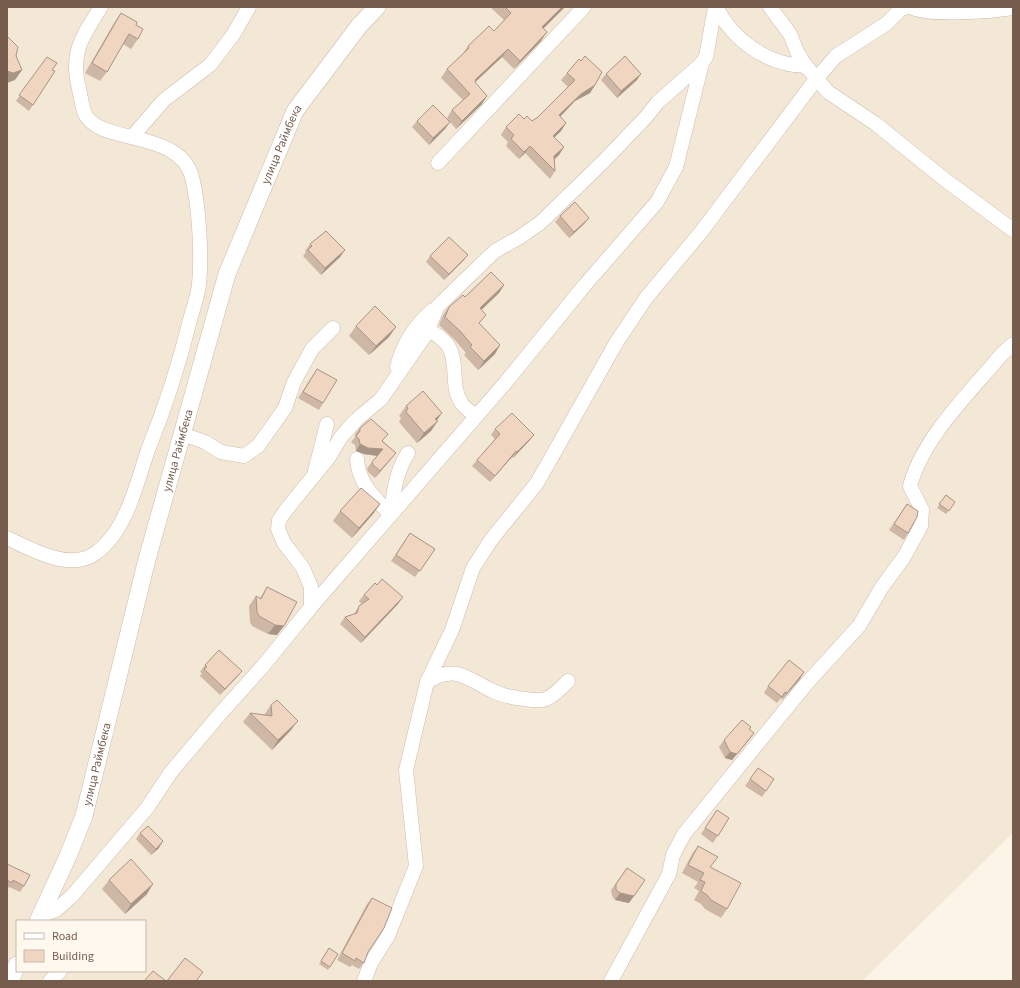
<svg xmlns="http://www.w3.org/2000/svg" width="1020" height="988" font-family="'Source Sans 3',sans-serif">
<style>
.residential{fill:#f3e7d6;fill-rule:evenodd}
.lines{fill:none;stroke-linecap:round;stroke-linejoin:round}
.minor-casing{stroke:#cdbdae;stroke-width:15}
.tertiary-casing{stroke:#cdbdae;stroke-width:18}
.minor{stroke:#fff;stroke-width:14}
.tertiary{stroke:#fff;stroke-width:17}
.wall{fill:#ceb7a5}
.shaded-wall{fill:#a89586}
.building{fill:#f0d5c0;stroke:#a89586}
.labels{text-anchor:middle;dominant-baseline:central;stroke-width:4;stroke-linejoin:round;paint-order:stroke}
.street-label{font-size:12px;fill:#755c4c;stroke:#fef8ee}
</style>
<rect width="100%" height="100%" fill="#fcf5e7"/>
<!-- residential -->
<path class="residential" d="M7,7H1013V833L862,981H7ZM17,921H145V971H17Z"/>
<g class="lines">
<defs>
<g id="minor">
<path d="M716,7C734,41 767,65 806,66"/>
<polyline points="770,7 790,34 798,54 806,66 828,92 876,124 944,179 1013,230"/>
<path d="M911,7C926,17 993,11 1013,8"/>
<polyline points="132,137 164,100 210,65 233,35 249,7"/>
<polyline points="438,163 584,7"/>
<path d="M427,330C469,347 445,380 462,404C466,409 472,413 476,416"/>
<path d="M397,367C403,344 415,325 433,310"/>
<polyline points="182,434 205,442 221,452 244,456 258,446 273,425 285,408 294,382 312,349 333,328"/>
<path d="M357,459C358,483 375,498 391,515"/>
<polyline points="315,471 327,424"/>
<path d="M391,515C393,494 396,471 408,453"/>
<path d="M7,538C30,549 66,569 91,556C101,551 109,541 115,533C132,507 138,479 148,450C165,408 179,365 190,320C193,308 198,296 199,284C202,256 199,204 192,177C179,129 100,145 85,114C82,107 81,97 79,89C70,52 82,37 101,7"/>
<polyline points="311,607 311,587 303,568 284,543 278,529 279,520 286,510 329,457 341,437 356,420 381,399 415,350 426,334 438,306 495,251 520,237 540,223 603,162 646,117 658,102 701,64 706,57 715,7"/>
<path d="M427,682C457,663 468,680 495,692C504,696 515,698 525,699C531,700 541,701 546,699C555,695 562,687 568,681"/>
<polyline points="40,916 56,910 72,896 147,808 171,772 220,714 263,666 311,607 506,382 584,286 657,202 676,167 702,63"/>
<polyline points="50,981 60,971"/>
<polyline points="364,981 371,963 388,936 416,866 406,770 427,682 452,630 473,568 491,540 537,483 616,343 646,298 701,232 817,78 836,56 886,24 901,9 908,7"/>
<path d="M611,981L669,874L673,855L684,834L807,683L859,626L882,587L904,557L921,526L922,510L910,486C923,437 969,394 1001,355L1013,344"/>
</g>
<g id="tertiary">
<path id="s1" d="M38,921L68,856L84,816L146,563L227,274L295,111L359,26L377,7"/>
<polyline points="10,981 17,965"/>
</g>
</defs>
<!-- minor casing -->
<use href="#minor" class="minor-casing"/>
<!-- tertiary casing -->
<use href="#tertiary" class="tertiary-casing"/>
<!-- minor -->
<use href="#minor" class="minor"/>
<!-- tertiary -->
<use href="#tertiary" class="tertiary"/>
</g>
<!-- wall -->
<g class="wall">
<polygon points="490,7 565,7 543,29 541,41 514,69 502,57 475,82 482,104 456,129 447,118 452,110 463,100 441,78 447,69 462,55 468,46 494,31 504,20"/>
<polygon points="121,13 136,25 138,39 131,49 123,44 107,72 100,81 85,73 114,23"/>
<polygon points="47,57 52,70 33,105 29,111 16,101"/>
<polygon points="567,73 595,85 590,93 575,101 560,117 566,123 561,131 554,137 564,147 559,155 555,159 555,171 550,179 525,153 519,159 506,146 508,142 501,135 506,127 532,121 538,117 568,87 561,80"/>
<polygon points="606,74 637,80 617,98 601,80"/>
<polygon points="417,121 450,122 445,129 429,145 412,127"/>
<polygon points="560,216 589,218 584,224 569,238 555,222"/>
<polygon points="310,244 345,250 340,257 321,275 303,256 306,252 305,251"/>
<polygon points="468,255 463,261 444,280 426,262 430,256"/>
<polygon points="504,285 499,293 481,310 480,324 495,354 478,370 464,355 466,353 454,339 439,325 443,315 449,307 465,297"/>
<polygon points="356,326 389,337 369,355 349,336"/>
<polygon points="317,369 323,403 319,410 298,398"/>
<polygon points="406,406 431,431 417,443 399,422 401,418 399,416"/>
<polygon points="360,428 383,441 396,453 391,459 375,478 368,472 367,468 377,456 364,454 356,451 355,445 351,442 355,437 355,434"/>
<polygon points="495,429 534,435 529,441 513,458 512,457 490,482 472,466 477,460 495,439 491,435"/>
<polygon points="946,495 955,502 946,514 937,508"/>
<polygon points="380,504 373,514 352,538 333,521 340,511"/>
<polygon points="907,504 908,533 904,540 889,530"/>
<polygon points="410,533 435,549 415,577 391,561"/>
<polygon points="267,587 297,602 277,635 268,634 252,626 250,622 249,606 256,596 260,598"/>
<polygon points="364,595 398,604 361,643 340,624 345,617 354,614 359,606 362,604 359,601"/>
<polygon points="205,665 237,677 220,695 200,676 202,673 200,672"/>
<polygon points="804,672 782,700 781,698 777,703 764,693 768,686"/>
<polygon points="271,705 291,730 272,750 243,722 250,713 264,715"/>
<polygon points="749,729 754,733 749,740 732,760 725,758 719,747 724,740"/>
<polygon points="758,768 774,779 762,797 745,786"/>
<polygon points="717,810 729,818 713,843 701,834"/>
<polygon points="140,833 159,848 151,855 136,839"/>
<polygon points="698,846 711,867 727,909 721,918 705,909 701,904 694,900 699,891 694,888 698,882 682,873 692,854"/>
<polygon points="7,864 24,886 20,892 9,887 7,889"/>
<polygon points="627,868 629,903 615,900 612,896 611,890"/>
<polygon points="109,880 147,894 125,914 102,889"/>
<polygon points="372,898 368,952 364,963 359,969 352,965 350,967 337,960 367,904"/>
<polygon points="329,948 338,954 328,970 319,964"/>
</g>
<!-- shaded-wall -->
<g class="shaded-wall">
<polygon points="562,7 565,7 536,36 542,27"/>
<polygon points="547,32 541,41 514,69 520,61"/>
<polygon points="508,49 502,57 470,87 476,79"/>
<polygon points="22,70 15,80 7,83 7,71"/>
<polygon points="641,74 637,80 617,98 621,91"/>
<polygon points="595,85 590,93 575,101 554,123 559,115 581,94"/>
<polygon points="487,96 482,104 456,129 462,121"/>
<polygon points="450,122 445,129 429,145 433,138"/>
<polygon points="566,123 561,131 548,144 553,136"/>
<polygon points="530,146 525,153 519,159 524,152"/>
<polygon points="564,147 559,155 549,164 554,156"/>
<polygon points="589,218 584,224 569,238 574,232"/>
<polygon points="345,250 340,257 321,275 325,268"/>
<polygon points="468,255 463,261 444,280 449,274"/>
<polygon points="504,285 499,293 474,317 480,308"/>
<polygon points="396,327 389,337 369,355 376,346"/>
<polygon points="500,345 495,354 478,370 484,361"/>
<polygon points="442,413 435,423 435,419"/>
<polygon points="438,421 431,431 417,443 424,433"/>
<polygon points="534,435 529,441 513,458 517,452"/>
<polygon points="360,444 383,449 378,456 364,454 356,451"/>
<polygon points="516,451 512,457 490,482 495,476"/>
<polygon points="396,453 391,459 375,478 380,471"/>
<polygon points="380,504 373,514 352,538 359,528"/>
<polygon points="403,597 398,604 361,643 365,637"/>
<polygon points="275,625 284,626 277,635 268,634"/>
<polygon points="242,671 237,677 220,695 225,689"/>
<polygon points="804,672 800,679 782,700 787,693"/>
<polygon points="298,721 291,730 272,750 278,740"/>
<polygon points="754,733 732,760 725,758 730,752"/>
<polygon points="163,841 159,848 151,855 156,849"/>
<polygon points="153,884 147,894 125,914 131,904"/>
<polygon points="620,893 634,896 629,903 615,900"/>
</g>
<!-- building -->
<g class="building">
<polygon points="505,7 562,7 542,27 547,32 520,61 508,49 476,79 475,82 487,96 462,121 452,110 470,94 447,69 469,48 468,46 489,26 494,31 511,13"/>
<polygon points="121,13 137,22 136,25 143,29 138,39 129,34 107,72 92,63"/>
<polygon points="7,36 18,47 16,56 22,70 13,73 7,71"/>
<polygon points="585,56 602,72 595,85 581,94 559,115 566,123 553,136 564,147 554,156 555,171 530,146 524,152 511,139 514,135 506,127 519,114 524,119 527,116 532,121 538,117 575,80 567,73 579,59 581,61"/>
<polygon points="625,56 641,74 621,91 606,74"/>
<polygon points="47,57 57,63 52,70 55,71 33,105 19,95"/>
<polygon points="433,105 450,122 433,138 417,121"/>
<polygon points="575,202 589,218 574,232 560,216"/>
<polygon points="326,231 345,250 325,268 308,250 312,246 310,244"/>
<polygon points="449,237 468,255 449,274 430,256"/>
<polygon points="491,272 504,285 480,308 486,315 479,323 500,345 484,361 470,347 472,345 460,331 445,317 449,307 463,295 465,297"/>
<polygon points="375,306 396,327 376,346 356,326"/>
<polygon points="317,369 337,380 323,403 303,392"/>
<polygon points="423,391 442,413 435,419 438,421 424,433 406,412 408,408 406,406"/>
<polygon points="512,413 534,435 517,452 516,451 495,476 477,460 500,434 495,429"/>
<polygon points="371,419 388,434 382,441 396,453 380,471 373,465 372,462 383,449 368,448 360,444 359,439 356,436 360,431 360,428"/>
<polygon points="361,488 380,504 359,528 340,511"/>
<polygon points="946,495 955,502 949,511 939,504"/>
<polygon points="907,504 918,511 917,517 908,533 894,524"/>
<polygon points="410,533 435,549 420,571 396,555"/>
<polygon points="382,579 403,597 365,637 345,617 357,613 359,606 369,599 364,595 375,583 377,585"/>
<polygon points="267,587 297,602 284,626 275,625 259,616 257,612 256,596 261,599"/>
<polygon points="219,650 242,671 225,689 204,669 207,667 205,665"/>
<polygon points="789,660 804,672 787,693 785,692 782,697 768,686"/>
<polygon points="277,700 298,721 278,740 250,713 272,716 271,705"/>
<polygon points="742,720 751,727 749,729 754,733 737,754 730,752 724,740"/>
<polygon points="758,768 774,779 766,791 750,779"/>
<polygon points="717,810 729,818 718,836 705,828"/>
<polygon points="148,826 163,841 156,849 140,833"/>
<polygon points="698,846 718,857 710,867 741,883 727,909 711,900 707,895 701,891 705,882 700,880 704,873 688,865"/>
<polygon points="131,859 153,884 131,904 109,880"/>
<polygon points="7,864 30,875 24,886 13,880 12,883 7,880"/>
<polygon points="627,868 645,880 634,896 620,893 616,890 616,884"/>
<polygon points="372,898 392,908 384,928 368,952 364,963 356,958 355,961 342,953"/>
<polygon points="329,948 338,954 330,967 321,961"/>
<polygon points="185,958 203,972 196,981 167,981"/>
<polygon points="153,971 166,981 144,981"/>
</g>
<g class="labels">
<!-- street labels -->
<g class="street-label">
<text stroke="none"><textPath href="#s1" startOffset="816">улица Раймбека</textPath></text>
<text stroke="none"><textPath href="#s1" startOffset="492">улица Раймбека</textPath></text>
<text stroke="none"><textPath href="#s1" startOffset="168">улица Раймбека</textPath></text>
</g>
</g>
<!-- border -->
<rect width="1020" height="988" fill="none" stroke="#755c4c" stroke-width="16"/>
<!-- legend -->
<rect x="16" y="920" width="130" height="52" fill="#fef8ee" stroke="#c7baad"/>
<rect x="24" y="933" width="20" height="6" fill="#ffffff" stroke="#c7baad"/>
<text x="52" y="940" font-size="12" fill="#755c4c">Road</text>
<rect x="24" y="950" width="20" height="12" fill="#f0d5c0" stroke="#c7baad"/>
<text x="52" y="960" font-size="12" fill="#755c4c">Building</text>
</svg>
